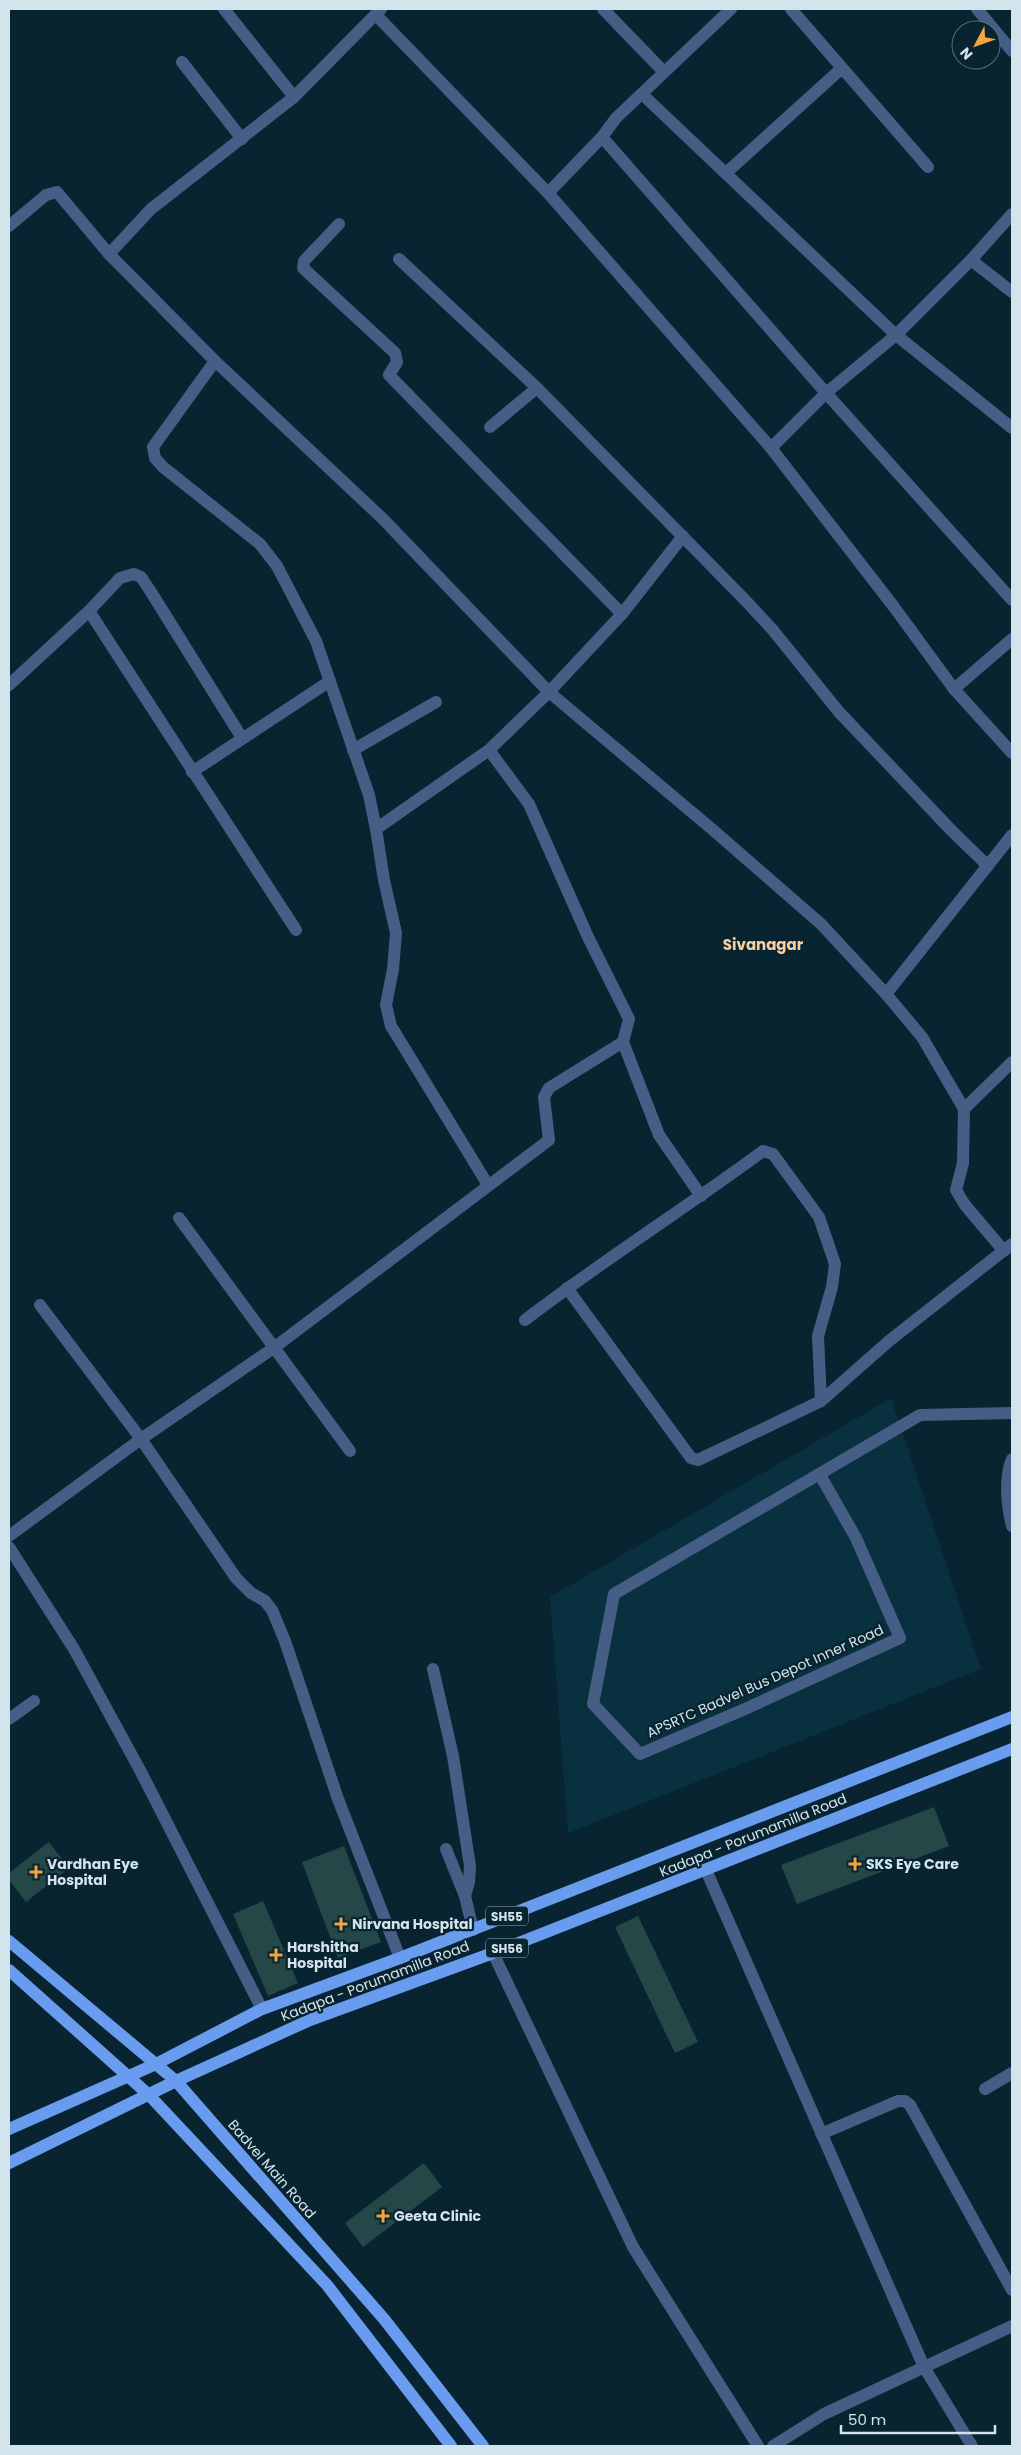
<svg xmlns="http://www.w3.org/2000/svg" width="1021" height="2455" font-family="Poppins,sans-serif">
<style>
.built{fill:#08303f}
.building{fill:#244747}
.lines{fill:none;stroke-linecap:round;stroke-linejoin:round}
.minor{stroke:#465e86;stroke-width:12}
.major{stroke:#699bef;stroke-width:12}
.poi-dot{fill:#f3a442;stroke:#072430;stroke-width:2}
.labels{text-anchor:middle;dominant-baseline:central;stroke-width:4.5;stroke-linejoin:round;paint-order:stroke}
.shield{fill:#072430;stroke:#96aab4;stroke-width:1}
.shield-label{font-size:12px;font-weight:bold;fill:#d4e4ec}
.street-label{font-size:14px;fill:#d4e4ec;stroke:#072430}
.poi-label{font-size:14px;font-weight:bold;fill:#d4e4ec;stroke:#072430;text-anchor:start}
.neighbourhood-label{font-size:15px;font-weight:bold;fill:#fbce9f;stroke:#072430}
</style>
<rect width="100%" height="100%" fill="#072430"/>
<!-- built -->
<polygon class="built" points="891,1398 981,1669 568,1833 550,1597"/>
<!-- building -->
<g class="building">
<polygon points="934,1807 949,1846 797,1904 781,1865"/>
<polygon points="49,1842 69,1868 26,1902 9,1880 9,1873"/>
<polygon points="344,1846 381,1942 338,1958 302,1862"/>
<polygon points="263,1901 298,1983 268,1996 233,1914"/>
<polygon points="638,1916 698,2042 675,2053 615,1927"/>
<polygon points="424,2163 442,2187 363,2247 345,2223"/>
</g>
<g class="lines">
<!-- minor -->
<g class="minor">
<polyline points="224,9 294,97"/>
<polyline points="603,9 664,72"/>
<polyline points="731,9 616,118 602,137 826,393 1012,600"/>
<polyline points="791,9 928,167"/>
<polyline points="977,9 1012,51"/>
<polyline points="376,15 548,193 771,448 894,607 954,689 1012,753"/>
<polyline points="182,62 242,139"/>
<polyline points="642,94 896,335 1012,428"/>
<polyline points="726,173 841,69"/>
<polyline points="548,193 602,137"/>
<polyline points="339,224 304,261 303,268 395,353 397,362 389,375 622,614"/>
<polyline points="9,226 46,195 57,192 109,254 215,361 383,519 549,692 713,830 821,924 886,994 922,1037 964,1109 963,1163 956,1190 965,1205 1004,1251"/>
<polyline points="109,254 151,209 294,97 381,9"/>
<polyline points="399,259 537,388 745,600 772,629 839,712 951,830 988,866"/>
<polyline points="971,260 1012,292"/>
<polyline points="215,361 153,447 155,458 163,467 260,544 277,566 316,641 369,795 376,829 384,880 396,933 393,969 386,1005 391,1026 488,1185"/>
<polyline points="490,427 537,388"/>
<polyline points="771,448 826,393 896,335 971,260 1012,214"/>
<polyline points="89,611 296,930"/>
<polyline points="9,685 89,611 120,578 134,574 141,577 151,592 242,738"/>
<polyline points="954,689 1012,639"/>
<polyline points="353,750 436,702"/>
<polyline points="489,750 529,804 588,937 629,1019 623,1042 659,1135 701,1196"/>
<polyline points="192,772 330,681"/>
<polyline points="376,829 489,750 549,692 622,614 683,536"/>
<polyline points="886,994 1012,835"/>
<polyline points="964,1109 1012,1062"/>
<polyline points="179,1218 350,1451"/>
<polyline points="567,1288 691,1458 698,1460 821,1401 889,1341 1012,1244"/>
<polyline points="40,1305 141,1439 236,1578 251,1593 265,1601 272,1610 285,1641 338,1799 400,1958"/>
<path d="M525,1320C602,1261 684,1209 763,1151L773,1154L819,1217L835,1264L832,1287L818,1336L821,1401"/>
<path d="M1012,1459C1004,1478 1007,1506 1012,1526"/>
<polyline points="820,1475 856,1538 900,1638 745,1709 640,1754 593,1704 614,1594 920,1415 1012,1413"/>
<polyline points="9,1536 141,1439 275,1347 549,1140 544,1097 549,1088 623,1042"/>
<polyline points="9,1547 74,1649 141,1772 262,2009"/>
<polyline points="433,1669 453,1756 470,1866 469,1882 465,1896"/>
<polyline points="9,1719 34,1701"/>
<polyline points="446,1849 465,1896 473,1930"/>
<polyline points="706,1870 924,2367 972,2446"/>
<polyline points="493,1953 633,2247 758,2446"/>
<polyline points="985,2089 1012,2073"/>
<polyline points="821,2134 898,2101 905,2101 910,2105 1012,2290"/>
<polyline points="773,2446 824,2414 1012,2326"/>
</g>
<!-- major -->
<g class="major">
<polyline points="9,1941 176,2081 384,2319 483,2446"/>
<polyline points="9,1970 149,2095 327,2285 451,2446"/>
<polyline points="9,2129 156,2064 262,2009 400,1958 1012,1717"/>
<polyline points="9,2163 176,2081 310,2020 493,1953 1012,1749"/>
</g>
</g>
<!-- markers -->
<g class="poi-dot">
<path d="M852.5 1856.5h5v5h5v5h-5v5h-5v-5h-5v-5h5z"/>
<path d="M33.5 1864.5h5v5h5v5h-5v5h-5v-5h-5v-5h5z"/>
<path d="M338.5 1916.5h5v5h5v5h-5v5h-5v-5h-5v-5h5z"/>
<path d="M273.5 1947.5h5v5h5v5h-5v5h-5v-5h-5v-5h5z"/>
<path d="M380.5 2208.5h5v5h5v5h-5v5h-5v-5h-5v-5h5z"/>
</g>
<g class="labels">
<!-- shield labels -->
<g class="shield">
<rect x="486" y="1906.5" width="42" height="19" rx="4"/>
<rect x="486" y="1938.5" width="42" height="19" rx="4"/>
</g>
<g class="shield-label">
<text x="507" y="1916">SH55</text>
<text x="507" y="1948">SH56</text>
</g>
<!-- street labels -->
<g class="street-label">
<text transform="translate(765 1681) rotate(-24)">APSRTC Badvel Bus Depot Inner Road</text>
<text transform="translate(753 1835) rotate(-22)">Kadapa - Porumamilla Road</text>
<text transform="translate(375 1981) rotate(-21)">Kadapa - Porumamilla Road</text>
<text transform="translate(272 2169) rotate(49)">Badvel Main Road</text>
</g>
<!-- poi labels -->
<g class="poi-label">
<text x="47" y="1864">Vardhan Eye<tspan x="47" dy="16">Hospital</tspan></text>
<text x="866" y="1864">SKS Eye Care</text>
<text x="352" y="1924">Nirvana Hospital</text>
<text x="287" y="1947">Harshitha<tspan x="287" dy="16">Hospital</tspan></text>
<text x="394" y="2216">Geeta Clinic</text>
</g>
<!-- neighbourhood labels -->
<g class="neighbourhood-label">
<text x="763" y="944">Sivanagar</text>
</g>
</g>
<!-- border -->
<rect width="1021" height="2455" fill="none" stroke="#d4e4ec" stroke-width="20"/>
<!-- north arrow -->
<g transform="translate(976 45) rotate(229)"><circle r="24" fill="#072430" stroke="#59717b"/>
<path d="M0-4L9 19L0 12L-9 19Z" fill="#f3a442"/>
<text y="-8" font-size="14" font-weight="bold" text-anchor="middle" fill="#d4e4ec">N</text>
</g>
<!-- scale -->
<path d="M841 2425v8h154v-8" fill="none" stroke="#d4e4ec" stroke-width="2.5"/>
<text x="848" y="2425" font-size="15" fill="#d4e4ec" stroke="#072430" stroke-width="4" paint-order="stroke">50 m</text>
</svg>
